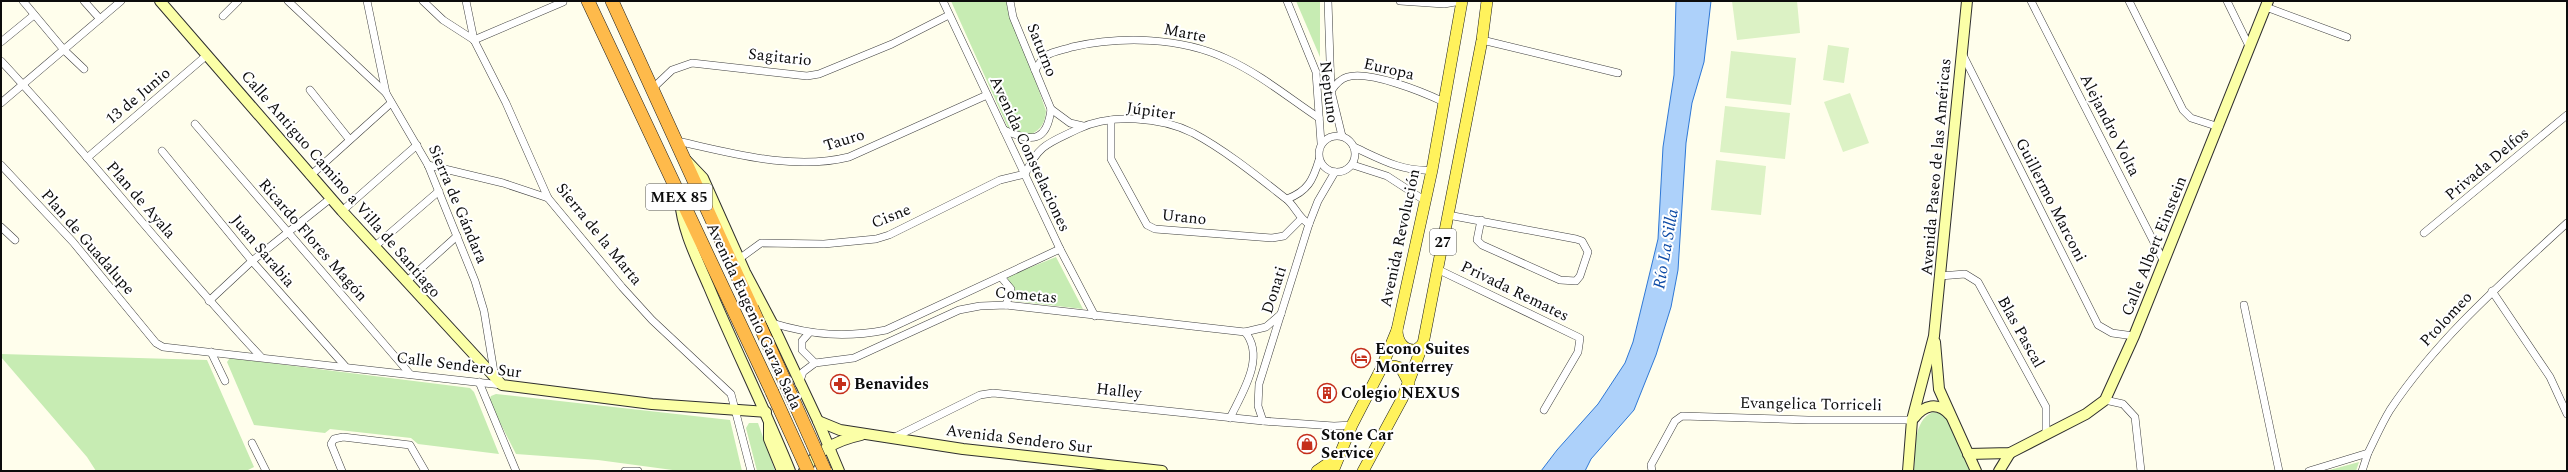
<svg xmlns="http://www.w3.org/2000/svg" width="2568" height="472" font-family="Spectral,serif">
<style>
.green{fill:#c7ecb3}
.pitch{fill:#dcf2c5}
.water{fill:#add1fa;stroke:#2f78d6}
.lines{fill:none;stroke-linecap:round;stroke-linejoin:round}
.street-casing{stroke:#3f3f3f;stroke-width:8}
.secondary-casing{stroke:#2e2e2e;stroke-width:12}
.primary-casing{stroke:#1d1d1d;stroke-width:12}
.highway-casing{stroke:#1d1d1d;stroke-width:14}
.street{stroke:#fff;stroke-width:7}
.secondary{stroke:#fbffa7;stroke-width:10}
.primary{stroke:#fff25c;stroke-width:11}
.highway{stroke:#feba4b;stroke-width:13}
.highway-bridge-casing{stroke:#1d1d1d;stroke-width:14;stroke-linecap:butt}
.highway-bridge{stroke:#feba4b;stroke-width:13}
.labels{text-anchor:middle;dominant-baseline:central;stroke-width:4;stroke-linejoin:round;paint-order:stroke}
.shield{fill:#fff;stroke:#555;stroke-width:1}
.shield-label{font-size:15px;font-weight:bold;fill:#0c0c0c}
.street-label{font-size:16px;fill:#0c0c0c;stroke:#fff}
.poi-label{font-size:16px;font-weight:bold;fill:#0c0c0c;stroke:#fff;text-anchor:start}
.water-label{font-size:17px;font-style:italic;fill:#0e4ba6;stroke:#fff}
</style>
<rect width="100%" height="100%" fill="#fffeec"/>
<!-- green -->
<g class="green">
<path d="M951,1H1008L1046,111C1045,126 1038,132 1025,137L1009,130Z"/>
<polygon points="1296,1 1320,1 1320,57"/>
<polygon points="1056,257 1083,309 1014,301 1014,291 1007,277"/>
<polygon points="1,354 207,360 254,467 246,471 96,471 87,457 1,357"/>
<polygon points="230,358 470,388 474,392 499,454 418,444 411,438 330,429 325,433 254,425 227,362"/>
<polygon points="496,394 730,420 742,471 680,471 598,460 516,454 489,401 491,396"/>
<path d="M1933,412L1942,414L1948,419L1972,471H1914C1916,451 1912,421 1933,412Z"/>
<polygon points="749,423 758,423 775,471 757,471 746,428"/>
<polygon points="2359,462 2356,471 2326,471"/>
</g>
<!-- pitch -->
<g class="pitch">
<polygon points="1732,1 1797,1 1800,33 1737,40"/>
<polygon points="1828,45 1849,48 1844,83 1823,80"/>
<polygon points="1731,51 1796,58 1791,105 1726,98"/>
<polygon points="1850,93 1869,143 1843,152 1824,102"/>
<polygon points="1725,106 1790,113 1785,159 1720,152"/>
<polygon points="1716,160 1766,166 1761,215 1711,210"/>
</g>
<!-- water -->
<polygon class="water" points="1676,1 1711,1 1704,62 1692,103 1686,143 1678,270 1671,307 1656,355 1634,410 1591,459 1585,471 1541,471 1557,450 1598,404 1625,363 1633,342 1658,239 1663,147 1674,75"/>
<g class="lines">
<defs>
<g id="street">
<polyline points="23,1 64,50 84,69"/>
<polyline points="84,1 100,19"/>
<polyline points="288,1 386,93"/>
<polyline points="367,1 386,93 428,165 475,281 484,311 495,378"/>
<polyline points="423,1 443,20 474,40 506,103 548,198 622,287 652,320 731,394 751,471"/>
<polyline points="466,1 474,40"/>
<polyline points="943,1 1060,249 1095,316"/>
<polyline points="1287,1 1316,72 1321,143"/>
<polyline points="1328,1 1331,91 1342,136"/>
<polyline points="1400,1 1444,4 1461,1"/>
<polyline points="2031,1 2164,262"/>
<polyline points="2129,1 2183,110 2191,118 2219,127"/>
<polyline points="2227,1 2249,46"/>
<polyline points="2266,7 2347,37"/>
<polyline points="223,16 238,1"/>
<polyline points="474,40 563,2"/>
<polyline points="1482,40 1618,73"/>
<polyline points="1,42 34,15"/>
<polyline points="1963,55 2098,325 2112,333 2134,336"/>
<path d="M1,61C91,157 171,261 261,357"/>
<path d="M1035,70C1038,65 1041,60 1046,56C1053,51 1064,50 1072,47C1121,36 1181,37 1227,59C1260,74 1289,98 1319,118"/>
<polyline points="652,89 672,70 692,63 807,76 819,74 892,44 949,15"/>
<polyline points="310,90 349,139"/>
<path d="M1331,91C1335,85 1340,79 1347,77C1369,70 1423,92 1444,102"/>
<polyline points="1,103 121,1"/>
<polyline points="1051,109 1070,123 1083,126"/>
<polyline points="1111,120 1111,159 1147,225 1155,229 1272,238 1284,236 1301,219"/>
<polyline points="195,124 410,374"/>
<path d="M1004,130C1031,142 1047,143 1051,109L1013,17L1010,1"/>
<circle cx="1337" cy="154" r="18"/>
<path d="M677,141C732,153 792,171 849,157L987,95"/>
<path d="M1354,147C1380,159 1402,172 1432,170"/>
<polyline points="162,151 252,261 345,366"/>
<polyline points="87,158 207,55"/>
<polyline points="1,165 73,242 156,343 163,347 502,385"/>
<polyline points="428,165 503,183 548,198"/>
<polyline points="1353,165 1387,176 1424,200"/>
<polyline points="310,176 391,103"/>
<path d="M1287,199C1308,191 1313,180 1319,160"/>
<polyline points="342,211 417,145"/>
<polyline points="1448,215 1576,239 1582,241 1588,252 1580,276 1576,281 1560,280 1482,245 1477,240 1481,220"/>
<polyline points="1,227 15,240"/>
<polyline points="2424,233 2567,115"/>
<polyline points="374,247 439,191"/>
<path d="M739,259L761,243L824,244L876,239L889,235L1000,180L1025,174C1039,144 1049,143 1078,129C1111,113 1161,117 1193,133C1225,150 1257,176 1285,198C1295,205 1298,218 1309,224"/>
<polyline points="1437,269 1580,338 1578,352 1544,410"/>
<polyline points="1940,276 1965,274 1978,282 2046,407 2046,435"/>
<polyline points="1001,277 1011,289 1006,305"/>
<polyline points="406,282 457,236"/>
<polyline points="2492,291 2550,377 2567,414"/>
<polyline points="209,301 252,261 331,198"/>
<polyline points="2244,305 2279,471"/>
<path d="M772,323C812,335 845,338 886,330L1060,249"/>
<polyline points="809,333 802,341 802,350 815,363"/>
<polyline points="211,352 225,381"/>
<polyline points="479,382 516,471"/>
<polyline points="799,384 803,372 815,363 854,358 959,310 980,306 1006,305 1245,332 1266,327 1281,314"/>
<polyline points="2105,400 2123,404 2135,417 2141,471"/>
<path d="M1230,418C1242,393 1266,357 1245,332"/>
<polyline points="1263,421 1258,406 1259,384 1309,224 1318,201 1335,172"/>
<polyline points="893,438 980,395 993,393 1263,421 1334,426 1352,425"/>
<polyline points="252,443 266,471"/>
<polyline points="342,471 331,444 334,439 343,437 410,445 425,471"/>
<polyline points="625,471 638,471"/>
<polyline points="1652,471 1651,465 1675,421 1682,416 1808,420 1912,420"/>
<path d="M2309,471L2368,453C2375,439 2382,423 2390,410C2438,338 2504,281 2567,223"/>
<polyline points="2362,471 2368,453"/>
</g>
<g id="secondary">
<polyline points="160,1 342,211 502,385 652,404 766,412"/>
<polyline points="686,160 703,178 745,272 772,323 818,421 839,471"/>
<path d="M680,200C682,230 697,259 709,287C735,349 765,409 790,471"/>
<polyline points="1935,342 1939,389 1976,471"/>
<path d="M1914,418C1924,405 1938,401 1950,415"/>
<polyline points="818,421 840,430 963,449 1162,471"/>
<polyline points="769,424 769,439 782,471"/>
<polyline points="1968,454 2010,453 2086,414 2105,400 2134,336 2268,1"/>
<path d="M804,471C816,451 838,440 861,435"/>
<polyline points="1908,471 1912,420 1934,336 1967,1"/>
<polyline points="1999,471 2010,453"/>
</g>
<g id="primary">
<path d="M1397,330C1397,342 1404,351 1416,350L1423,344"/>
<polyline points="1381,369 1394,366 1401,368 1409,383"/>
<polyline points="1317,471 1339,456"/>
<polyline points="1333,471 1352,425 1381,369 1397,330 1432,170 1462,1"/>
<polyline points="1363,471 1402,399 1423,344 1482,40 1487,1"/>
</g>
<g id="highway">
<polyline points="588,1 772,392"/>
<polyline points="612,1 752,308"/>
</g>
</defs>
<!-- street casing -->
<use href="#street" class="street-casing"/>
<!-- secondary casing -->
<use href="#secondary" class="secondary-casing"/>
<!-- primary casing -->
<use href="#primary" class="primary-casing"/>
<!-- highway casing -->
<use href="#highway" class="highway-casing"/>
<!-- street -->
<use href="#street" class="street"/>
<!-- secondary -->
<use href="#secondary" class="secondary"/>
<!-- primary -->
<use href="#primary" class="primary"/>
<!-- highway -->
<use href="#highway" class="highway"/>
<defs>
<g id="highway-bridge">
<polyline points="752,308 825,471"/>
<polyline points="772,392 808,471"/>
</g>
</defs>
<!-- highway-bridge casing -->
<use href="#highway-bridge" class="highway-bridge-casing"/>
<!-- highway-bridge -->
<use href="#highway-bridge" class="highway-bridge"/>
</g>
<!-- icons -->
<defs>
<symbol id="hotel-ring" viewBox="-11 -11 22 22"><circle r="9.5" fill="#fff" stroke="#c52f1c" stroke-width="1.5"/><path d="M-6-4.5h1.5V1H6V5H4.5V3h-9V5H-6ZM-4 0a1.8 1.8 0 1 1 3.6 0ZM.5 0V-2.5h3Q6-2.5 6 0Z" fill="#c52f1c"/></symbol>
<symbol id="pharmacy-ring" viewBox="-11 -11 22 22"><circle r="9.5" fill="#fff" stroke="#c52f1c" stroke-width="1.5"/><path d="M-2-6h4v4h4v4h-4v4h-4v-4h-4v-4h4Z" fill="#c52f1c"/></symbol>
<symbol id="building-ring" viewBox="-11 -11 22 22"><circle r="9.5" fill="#fff" stroke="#c52f1c" stroke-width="1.5"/><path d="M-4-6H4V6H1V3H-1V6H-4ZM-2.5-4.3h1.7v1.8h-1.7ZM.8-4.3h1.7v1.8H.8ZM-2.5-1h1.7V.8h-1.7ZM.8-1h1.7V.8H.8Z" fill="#c52f1c"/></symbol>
<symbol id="shop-ring" viewBox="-11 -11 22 22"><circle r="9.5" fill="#fff" stroke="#c52f1c" stroke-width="1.5"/><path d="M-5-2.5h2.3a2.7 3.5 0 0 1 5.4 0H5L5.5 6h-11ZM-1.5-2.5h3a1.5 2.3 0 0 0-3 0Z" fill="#c52f1c"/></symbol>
</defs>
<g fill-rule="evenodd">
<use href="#hotel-ring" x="1350" y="347" width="22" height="22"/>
<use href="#pharmacy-ring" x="829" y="373" width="22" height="22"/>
<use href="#building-ring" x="1316" y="382" width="22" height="22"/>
<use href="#shop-ring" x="1296" y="433" width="22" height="22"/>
</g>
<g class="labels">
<!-- shield labels -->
<g class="shield">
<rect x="646" y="184" width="66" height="26" rx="3"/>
<rect x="1430" y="229" width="26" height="26" rx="3"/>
</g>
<g class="shield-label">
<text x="679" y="197">MEX 85</text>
<text x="1443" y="242">27</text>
</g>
<!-- street labels -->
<g class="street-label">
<text transform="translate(1185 33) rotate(11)">Marte</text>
<text transform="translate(1042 50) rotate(68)">Saturno</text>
<text transform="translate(780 57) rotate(6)">Sagitario</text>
<text transform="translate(1389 69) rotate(13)">Europa</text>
<text transform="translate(1329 92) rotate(83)">Neptuno</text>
<text transform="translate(138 96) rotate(-40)">13 de Junio</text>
<text transform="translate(1151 111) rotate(8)">Júpiter</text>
<text transform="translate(2110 125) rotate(63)">Alejandro Volta</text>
<text transform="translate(844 140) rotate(-17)">Tauro</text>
<text transform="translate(1030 154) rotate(65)">Avenida Constelaciones</text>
<text transform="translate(2487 164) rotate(-40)">Privada Delfos</text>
<text transform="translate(1936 167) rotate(-85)">Avenida Paseo de las Américas</text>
<text transform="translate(341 184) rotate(49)">Calle Antiguo Camino a Villa de Santiago</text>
<text transform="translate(141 200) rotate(49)">Plan de Ayala</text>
<text transform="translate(2051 200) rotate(63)">Guillermo Marconi</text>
<text transform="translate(458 204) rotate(67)">Sierra de Gándara</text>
<text transform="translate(891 216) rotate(-22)">Cisne</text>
<text transform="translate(1184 217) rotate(6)">Urano</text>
<text transform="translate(599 234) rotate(51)">Sierra de la Marta</text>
<text transform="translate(1400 238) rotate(-78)">Avenida Revolución</text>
<text transform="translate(313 240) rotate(49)">Ricardo Flores Magón</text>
<text transform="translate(88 242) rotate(49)">Plan de Guadalupe</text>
<text transform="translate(2154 246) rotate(-68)">Calle Albert Einstein</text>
<text transform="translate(263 251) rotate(50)">Juan Sarabia</text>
<text transform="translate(1274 290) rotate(-72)">Donati</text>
<text transform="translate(1515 291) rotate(26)">Privada Remates</text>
<text transform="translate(1026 295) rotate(5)">Cometas</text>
<text transform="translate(754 316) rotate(65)">Avenida Eugenio Garza Sada</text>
<text transform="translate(2446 319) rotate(-47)">Ptolomeo</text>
<text transform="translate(2021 332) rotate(61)">Blas Pascal</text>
<text transform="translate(459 365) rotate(7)">Calle Sendero Sur</text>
<text transform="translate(1119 391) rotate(6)">Halley</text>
<text transform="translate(1811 404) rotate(1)">Evangelica Torriceli</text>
<text transform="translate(1019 439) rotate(7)">Avenida Sendero Sur</text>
</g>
<!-- poi labels -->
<g class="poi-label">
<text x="1375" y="349">Econo Suites<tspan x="1375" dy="18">Monterrey</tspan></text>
<text x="854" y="384">Benavides</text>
<text x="1341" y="393">Colegio NEXUS</text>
<text x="1321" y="435">Stone Car<tspan x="1321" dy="18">Service</tspan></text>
</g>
<!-- water labels -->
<g class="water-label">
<text transform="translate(1666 249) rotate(-80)">Río La Silla</text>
</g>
</g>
<!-- border -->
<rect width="2568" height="472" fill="none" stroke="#0c0c0c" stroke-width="4"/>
</svg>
